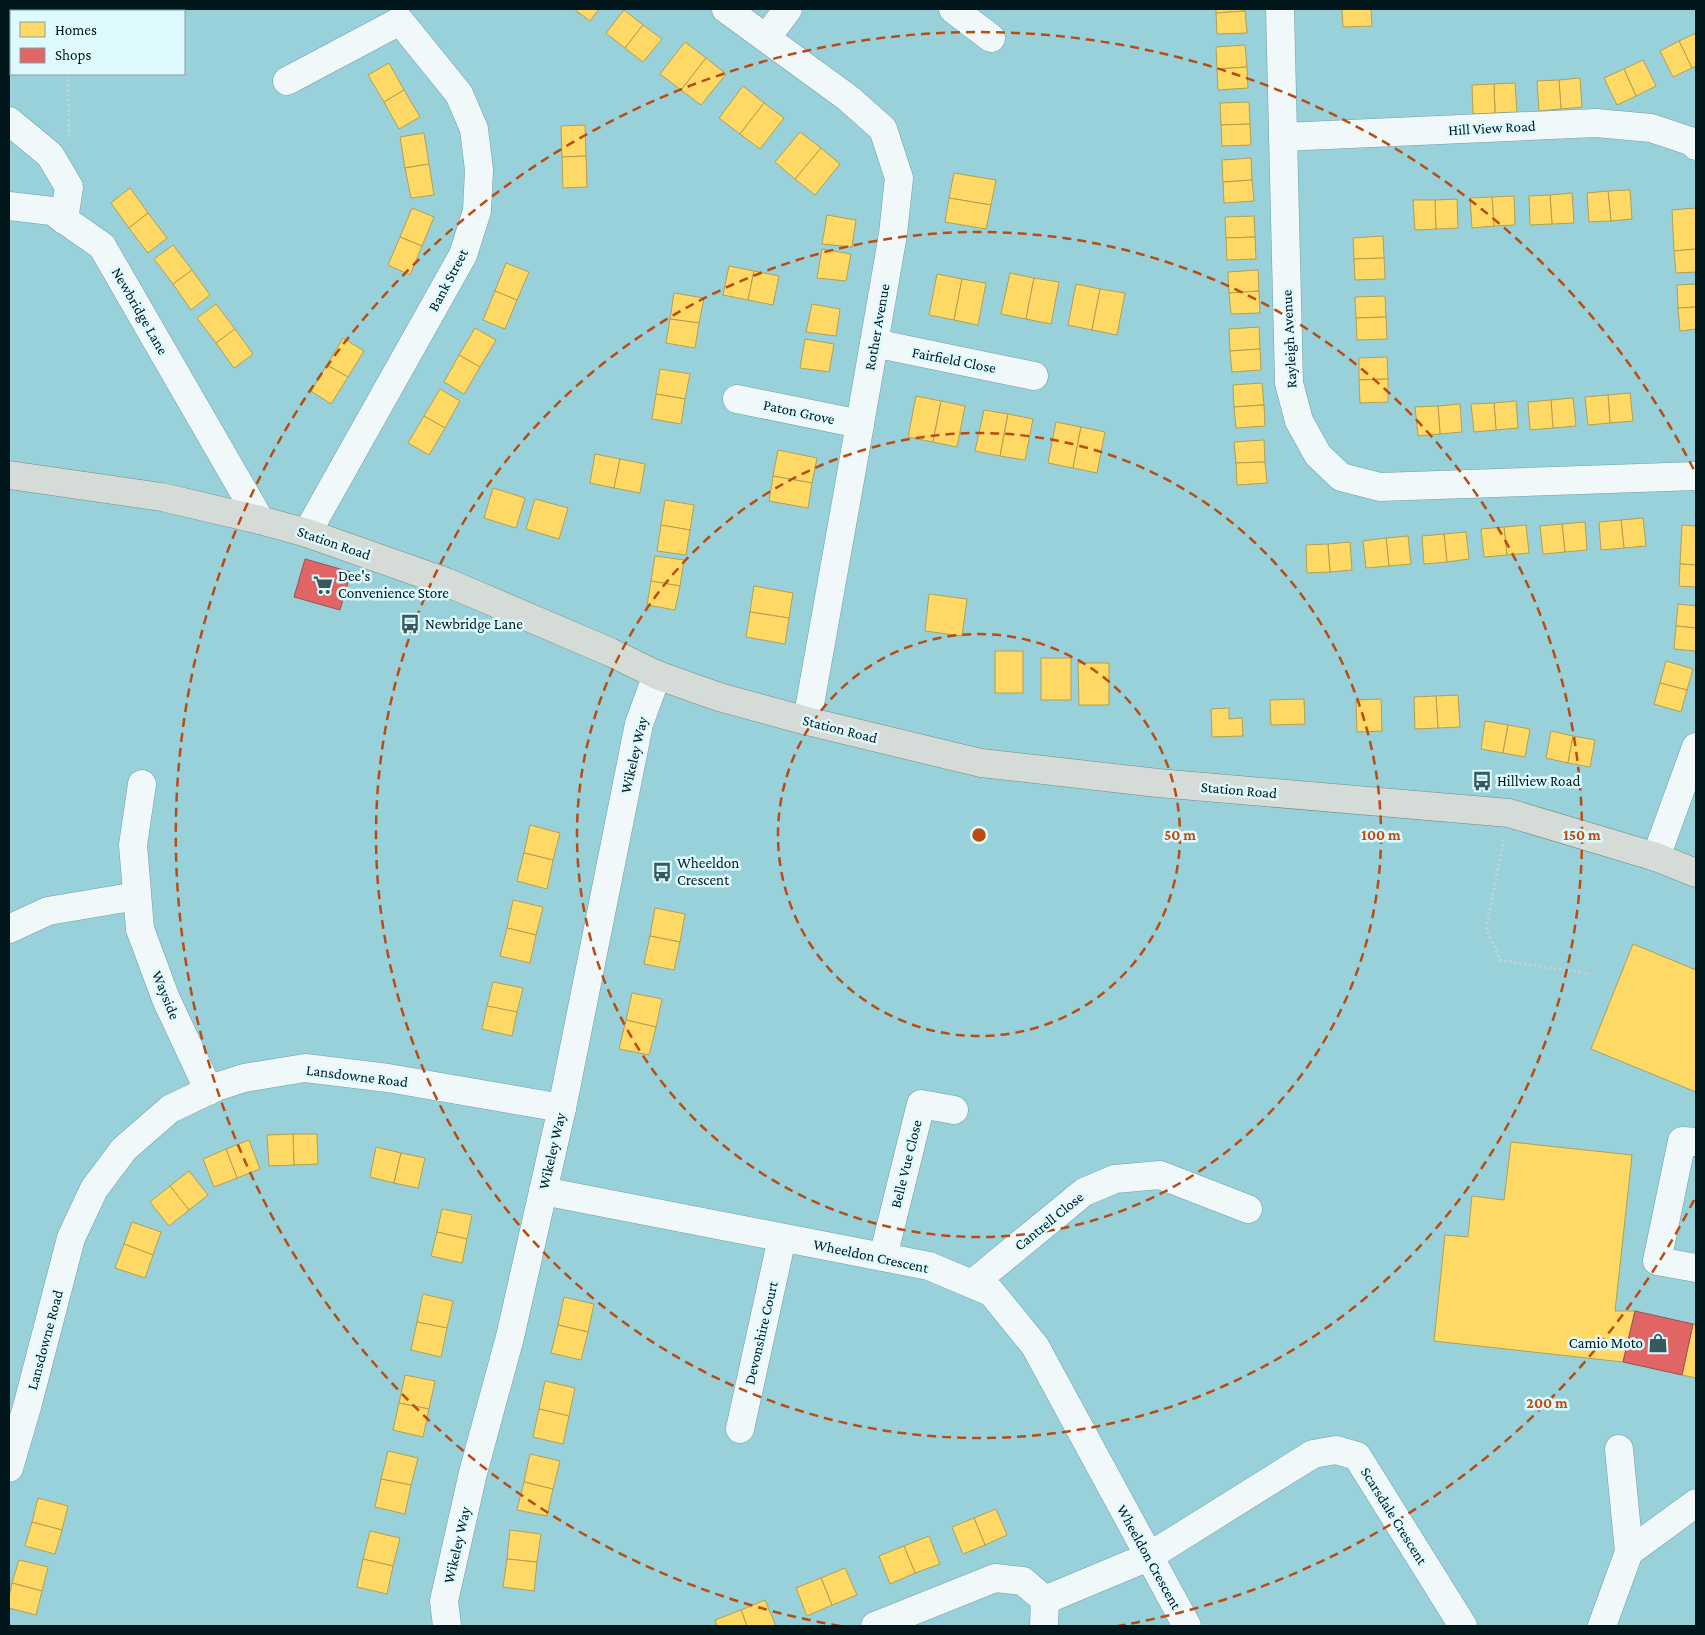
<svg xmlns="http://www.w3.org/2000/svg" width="1705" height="1635" font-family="'Crimson Pro',serif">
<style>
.homes{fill:#ffd966;stroke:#b39f50}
.shops{fill:#e06666;stroke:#9d4e50}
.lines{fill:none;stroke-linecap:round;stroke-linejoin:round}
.minor-casing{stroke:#709fa7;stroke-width:29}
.major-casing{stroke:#748b84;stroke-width:29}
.path{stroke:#c0d2d4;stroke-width:3;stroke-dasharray:2.5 2.5;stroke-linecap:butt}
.minor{stroke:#f0f8fa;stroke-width:28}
.major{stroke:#d5dbd7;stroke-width:28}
.ring{fill:none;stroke:#ba4c0f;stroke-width:2.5;stroke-dasharray:9 6}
.labels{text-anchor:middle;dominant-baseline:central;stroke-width:5;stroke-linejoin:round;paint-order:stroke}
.street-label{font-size:15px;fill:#02171b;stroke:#defaff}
.poi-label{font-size:15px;fill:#02171b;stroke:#defaff;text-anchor:start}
.centre{fill:#ba4c0f;stroke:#defaff;stroke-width:2.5}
.ring-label{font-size:15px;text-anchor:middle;font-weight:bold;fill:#ba4c0f;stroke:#defaff;stroke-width:5;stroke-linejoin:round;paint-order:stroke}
</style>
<rect width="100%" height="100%" fill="#99d1db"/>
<!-- homes -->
<g class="homes">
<polygon points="574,9 599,9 590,21"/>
<polygon points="1216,9 1245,9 1245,11 1216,13"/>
<polygon points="1342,9 1371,9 1372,26 1343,27"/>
<polygon points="624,10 643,25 625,48 606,33"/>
<polygon points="1245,11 1247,33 1217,34 1216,13"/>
<polygon points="643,25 662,39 643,62 625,48"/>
<polygon points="1696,33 1696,66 1692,68 1679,41"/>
<polygon points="1679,41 1692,68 1673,77 1660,51"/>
<polygon points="685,42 706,58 681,90 660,74"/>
<polygon points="1245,45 1247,67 1217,69 1216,47"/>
<polygon points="706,58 726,74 701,105 681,90"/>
<polygon points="1643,60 1656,86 1636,96 1624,69"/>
<polygon points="389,63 404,90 384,102 368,75"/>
<polygon points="1247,67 1248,88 1218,90 1217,69"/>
<polygon points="1624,69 1636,96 1617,105 1604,78"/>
<polygon points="1580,78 1582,107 1561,109 1559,80"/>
<polygon points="1559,80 1561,109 1539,111 1537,81"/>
<polygon points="1515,83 1517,112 1495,113 1494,84"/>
<polygon points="1494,84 1495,113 1473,114 1472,85"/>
<polygon points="743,86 764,103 740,134 719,118"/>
<polygon points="404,90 420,117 399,129 384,102"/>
<polygon points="1249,102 1250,124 1221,125 1220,103"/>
<polygon points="764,103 784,118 760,149 740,134"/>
<polygon points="1250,124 1251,145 1222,146 1221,125"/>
<polygon points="585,125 586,156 562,157 561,126"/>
<polygon points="800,132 821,148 795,179 775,162"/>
<polygon points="424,133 429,164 405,168 400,137"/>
<polygon points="821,148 840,164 815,195 795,179"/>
<polygon points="586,156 587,187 563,188 562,157"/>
<polygon points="1251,158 1252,180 1223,182 1222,160"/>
<polygon points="429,164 434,195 411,198 405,168"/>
<polygon points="954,173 996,180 991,205 949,198"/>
<polygon points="1252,180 1254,201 1224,203 1223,182"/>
<polygon points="130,188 148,213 129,228 111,203"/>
<polygon points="1630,190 1632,219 1611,221 1608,191"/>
<polygon points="1608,191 1611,221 1589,222 1587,193"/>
<polygon points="1572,193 1574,223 1552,224 1550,195"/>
<polygon points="1550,195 1552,224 1530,225 1529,196"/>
<polygon points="1514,196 1515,225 1494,226 1492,197"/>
<polygon points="1492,197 1494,226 1472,228 1470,198"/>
<polygon points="949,198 991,205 986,229 945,222"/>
<polygon points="1457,199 1458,228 1436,229 1435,200"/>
<polygon points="1413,200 1435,200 1436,229 1415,230"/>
<polygon points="412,208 434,217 422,246 400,237"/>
<polygon points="1696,208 1696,249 1674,251 1672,210"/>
<polygon points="148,213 167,238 148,253 129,228"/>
<polygon points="827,215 856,220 852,247 822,244"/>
<polygon points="1254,216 1255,237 1226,238 1225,217"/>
<polygon points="1383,236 1384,258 1354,259 1353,238"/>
<polygon points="400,237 422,246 410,275 388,265"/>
<polygon points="1255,237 1256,259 1227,260 1226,238"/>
<polygon points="173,245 192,270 173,284 154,259"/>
<polygon points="822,249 851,254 846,281 817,278"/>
<polygon points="1696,249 1696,272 1676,273 1674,251"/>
<polygon points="1384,258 1385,279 1355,280 1354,259"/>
<polygon points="506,263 529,272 517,300 495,291"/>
<polygon points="729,266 754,271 748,300 723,295"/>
<polygon points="192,270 210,295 191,310 173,284"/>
<polygon points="1258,270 1259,291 1229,293 1228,272"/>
<polygon points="754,271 779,276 773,305 748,300"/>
<polygon points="1010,273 1034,278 1026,319 1001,314"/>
<polygon points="937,274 962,279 954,320 929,315"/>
<polygon points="1034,278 1059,282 1051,324 1026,319"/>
<polygon points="962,279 986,283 978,325 954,320"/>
<polygon points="1076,284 1100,289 1092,330 1068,325"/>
<polygon points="1696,284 1696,307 1678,308 1677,285"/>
<polygon points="1100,289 1125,293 1117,335 1092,330"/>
<polygon points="495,291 517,300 505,329 483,320"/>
<polygon points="1259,291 1260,313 1231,314 1229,293"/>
<polygon points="674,293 704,298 699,323 670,319"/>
<polygon points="1385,296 1386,317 1356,318 1355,297"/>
<polygon points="216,304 235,329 216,343 197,318"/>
<polygon points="812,304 840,309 836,336 806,332"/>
<polygon points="1696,307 1696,329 1680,331 1678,308"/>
<polygon points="1386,317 1387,339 1357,340 1356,318"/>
<polygon points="670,319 699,323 695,348 666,343"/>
<polygon points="1259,327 1260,349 1230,351 1229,329"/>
<polygon points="475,328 496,340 480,367 459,355"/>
<polygon points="235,329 253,354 234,368 216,343"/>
<polygon points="343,338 364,351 348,377 327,365"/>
<polygon points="805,339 834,344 829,372 800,368"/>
<polygon points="1260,349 1261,370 1232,372 1230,351"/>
<polygon points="459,355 480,367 464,394 444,382"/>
<polygon points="1387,357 1388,379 1359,380 1359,358"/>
<polygon points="327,365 348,377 331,404 311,391"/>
<polygon points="660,369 690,374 685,399 656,394"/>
<polygon points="1388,379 1388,402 1360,403 1359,380"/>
<polygon points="1262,383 1264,405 1234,407 1233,385"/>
<polygon points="440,389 460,401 445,428 424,416"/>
<polygon points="1630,393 1633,421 1610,423 1608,395"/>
<polygon points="656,394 685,399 681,424 652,419"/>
<polygon points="1608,395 1610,423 1588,425 1585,397"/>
<polygon points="916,396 941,401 933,442 908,437"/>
<polygon points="1573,398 1576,426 1553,428 1551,400"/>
<polygon points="1551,400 1553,428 1530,430 1528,402"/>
<polygon points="941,401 965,406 957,447 933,442"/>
<polygon points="1516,401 1518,428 1496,430 1494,403"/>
<polygon points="1494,403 1496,430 1474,432 1471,404"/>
<polygon points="1460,404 1462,432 1440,434 1438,406"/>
<polygon points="1264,405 1265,426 1236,428 1234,407"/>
<polygon points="1438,406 1440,434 1418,436 1415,407"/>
<polygon points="984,410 1008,414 1000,456 975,451"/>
<polygon points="1008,414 1033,419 1025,460 1000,456"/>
<polygon points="424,416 445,428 429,455 408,443"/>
<polygon points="1056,422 1081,427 1073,468 1048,463"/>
<polygon points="1081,427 1105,432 1097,473 1073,468"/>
<polygon points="1264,440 1265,462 1236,463 1234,442"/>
<polygon points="778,450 817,458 812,483 773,476"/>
<polygon points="595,454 620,459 614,488 590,483"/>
<polygon points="620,459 645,464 640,493 614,488"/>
<polygon points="1265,462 1267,483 1237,485 1236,463"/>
<polygon points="773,476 812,483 808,508 769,501"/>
<polygon points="493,488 525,498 516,528 484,518"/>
<polygon points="535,499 568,508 559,539 526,529"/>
<polygon points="665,500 694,505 690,530 661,525"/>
<polygon points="1643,518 1646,546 1624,548 1621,520"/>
<polygon points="1621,520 1624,548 1601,550 1599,522"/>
<polygon points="1585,522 1587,550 1565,552 1562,524"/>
<polygon points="1562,524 1565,552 1543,554 1540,526"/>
<polygon points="661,525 690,530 686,555 657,551"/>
<polygon points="1526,525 1529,553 1507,555 1504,527"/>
<polygon points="1682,525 1696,526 1696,565 1680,564"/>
<polygon points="1504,527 1507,555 1484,557 1481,529"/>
<polygon points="1466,532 1469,559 1447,562 1444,534"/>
<polygon points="1444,534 1447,562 1424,564 1422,536"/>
<polygon points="1408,536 1411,564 1389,566 1386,538"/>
<polygon points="1386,538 1389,566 1366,568 1363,541"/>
<polygon points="1350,542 1352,570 1330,572 1328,544"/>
<polygon points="1328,544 1330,572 1307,573 1306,545"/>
<polygon points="655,556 684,560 680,586 651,581"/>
<polygon points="1680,564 1696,565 1696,587 1679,586"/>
<polygon points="651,581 680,586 675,610 647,605"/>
<polygon points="754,586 793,593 789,618 750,612"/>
<polygon points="929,594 967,599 962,636 925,631"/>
<polygon points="1678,604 1696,606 1696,628 1676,626"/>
<polygon points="750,612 789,618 785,644 746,637"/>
<polygon points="1676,626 1696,628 1696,651 1674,649"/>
<rect x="995" y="651" width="28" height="42"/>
<rect x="1041" y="658" width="30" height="42"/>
<polygon points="1666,661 1693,669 1687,690 1660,683"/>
<polygon points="1078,663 1109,663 1109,705 1079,705"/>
<polygon points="1660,683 1687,690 1681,712 1654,704"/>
<polygon points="1458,695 1460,727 1438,728 1436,696"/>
<polygon points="1436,696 1438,728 1415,729 1414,697"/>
<polygon points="1304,699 1305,724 1271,725 1270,700"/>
<polygon points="1381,699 1382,731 1357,732 1356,700"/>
<polygon points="1229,708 1229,719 1242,718 1243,736 1212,737 1211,709"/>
<polygon points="1485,721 1508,725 1503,753 1481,749"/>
<polygon points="1508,725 1530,729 1525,757 1503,753"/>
<polygon points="1551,731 1573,736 1568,763 1546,758"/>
<polygon points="1573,736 1595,740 1590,767 1568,763"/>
<polygon points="530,825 560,833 553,860 524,853"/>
<polygon points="524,853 553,860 547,889 517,881"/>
<polygon points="513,900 543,907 536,935 507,928"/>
<polygon points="655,908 685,914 680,942 650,936"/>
<polygon points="507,928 536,935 530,963 500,956"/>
<polygon points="650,936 680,942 674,970 644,964"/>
<polygon points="1633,944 1696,970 1696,1092 1591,1049"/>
<polygon points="493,982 523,988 517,1012 487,1006"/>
<polygon points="632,993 662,999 656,1027 626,1020"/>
<polygon points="487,1006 517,1012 512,1036 482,1029"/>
<polygon points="626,1020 656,1027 649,1055 619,1049"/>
<polygon points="293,1134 317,1134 318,1164 294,1165"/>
<polygon points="293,1134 294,1165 269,1166 267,1135"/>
<polygon points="249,1140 260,1169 237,1178 226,1149"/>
<polygon points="1511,1142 1632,1155 1615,1311 1635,1311 1623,1362 1434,1341 1445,1235 1468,1237 1472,1196 1504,1200"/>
<polygon points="376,1147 401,1153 394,1183 370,1177"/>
<polygon points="226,1149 237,1178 214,1187 203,1159"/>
<polygon points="401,1153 425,1158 418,1188 394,1183"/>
<polygon points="189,1171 208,1195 189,1210 170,1186"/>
<polygon points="170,1186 189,1210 169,1226 150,1202"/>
<polygon points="442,1209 472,1215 467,1239 437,1232"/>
<polygon points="132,1222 161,1232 153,1255 124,1244"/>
<polygon points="437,1232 467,1239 462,1263 431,1256"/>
<polygon points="124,1244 153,1255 145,1278 115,1268"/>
<polygon points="423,1294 453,1301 447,1328 417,1322"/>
<polygon points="564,1297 594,1304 588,1332 558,1325"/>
<polygon points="417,1322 447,1328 441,1357 411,1350"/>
<polygon points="1693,1324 1696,1325 1696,1378 1682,1375"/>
<polygon points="558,1325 588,1332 581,1360 551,1353"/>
<polygon points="405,1375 435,1381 429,1409 399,1403"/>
<polygon points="545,1381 575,1388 569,1416 539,1409"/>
<polygon points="399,1403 429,1409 423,1437 393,1430"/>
<polygon points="539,1409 569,1416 563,1444 533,1437"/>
<polygon points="388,1451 418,1458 411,1485 381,1479"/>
<polygon points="530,1454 560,1461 553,1489 524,1482"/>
<polygon points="381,1479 411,1485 405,1514 375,1507"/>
<polygon points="524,1482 553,1489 547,1516 517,1510"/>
<polygon points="38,1498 68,1506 62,1530 32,1522"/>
<polygon points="996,1509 1007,1535 985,1545 974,1518"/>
<polygon points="974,1518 985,1545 963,1554 952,1527"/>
<polygon points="32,1522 62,1530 55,1554 25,1546"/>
<polygon points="510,1530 541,1534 537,1562 507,1559"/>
<polygon points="370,1531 400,1538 393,1566 363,1559"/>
<polygon points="929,1536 940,1564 915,1573 904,1546"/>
<polygon points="904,1546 915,1573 890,1584 879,1556"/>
<polygon points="363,1559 393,1566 387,1594 357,1587"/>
<polygon points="507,1559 537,1562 534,1591 503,1587"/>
<polygon points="19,1560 48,1567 42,1591 12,1583"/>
<polygon points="845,1568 857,1595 832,1605 821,1578"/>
<polygon points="821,1578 832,1605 807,1616 796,1588"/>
<polygon points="12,1583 42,1591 36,1615 9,1608 9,1597"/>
<polygon points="765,1600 776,1626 747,1626 741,1610"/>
<polygon points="741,1610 747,1626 717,1626 715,1620"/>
</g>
<!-- shops -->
<g class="shops">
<polygon points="305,559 351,572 340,610 294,597"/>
<polygon points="1635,1311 1693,1324 1682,1375 1623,1362"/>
</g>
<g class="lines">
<defs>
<g id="minor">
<polyline points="726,9 848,98 883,129 899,178 893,234 860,424 807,721"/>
<polyline points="953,9 991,38"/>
<polyline points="1280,9 1289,383 1299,421 1318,455 1341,477 1380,487 1696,476"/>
<polyline points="766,38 788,9"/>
<polyline points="287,81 400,21 459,94 474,129 479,170 477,211 463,255 307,533"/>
<polyline points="9,121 50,155 69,187 64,220"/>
<polyline points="1283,137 1596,123 1651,128 1693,142 1696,146"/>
<polyline points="9,206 52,211 102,246 260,520"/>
<polyline points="874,343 1034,376"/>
<polyline points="737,399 860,424"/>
<polyline points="142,784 133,845 140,929 166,999 209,1091"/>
<polyline points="1656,857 1696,747"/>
<polyline points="9,929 48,911 137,896"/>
<polyline points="1696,1142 1682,1141 1657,1261 1696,1268"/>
<polyline points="543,1191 929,1266 991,1292 1035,1346 1187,1626"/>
<polyline points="883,1257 921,1104 954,1110"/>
<polyline points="972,1284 1084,1192 1115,1179 1160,1175 1248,1209"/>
<polyline points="740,1429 782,1238"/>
<polyline points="9,1468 27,1407 71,1238 94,1189 124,1149 170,1109 216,1087 244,1078 305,1068 388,1078 562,1108"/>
<polyline points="1629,1552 1696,1503"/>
<polyline points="1045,1600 1148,1557 1313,1454 1336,1450 1357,1456 1463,1626"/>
<polyline points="447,1626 444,1601 473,1473 510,1337 562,1108 639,724 657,675"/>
<polyline points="875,1626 995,1578 1023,1581 1045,1600"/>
<polyline points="1044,1626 1045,1600"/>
<polyline points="1602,1626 1629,1552 1619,1449"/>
</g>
<polyline id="major" points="9,475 162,497 260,520 307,533 446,582 610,652 657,675 719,697 807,721 981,763 1158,783 1509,813 1656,857 1696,873"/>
</defs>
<!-- minor casing -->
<use href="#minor" class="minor-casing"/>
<!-- major casing -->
<use href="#major" class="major-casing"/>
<!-- path -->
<g class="path">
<polyline points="68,9 68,11"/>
<polyline points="68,74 69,136"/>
<polyline points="1504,839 1486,928 1500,960 1589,974"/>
</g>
<!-- minor -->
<use href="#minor" class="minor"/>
<!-- major -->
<use href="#major" class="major"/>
</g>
<!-- distance rings -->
<g class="ring">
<circle cx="979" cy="835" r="201"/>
<circle cx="979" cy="835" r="402"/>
<circle cx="979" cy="835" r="603"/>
<path d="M1694 1200A803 803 0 0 1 1118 1626M840 1626A803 803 0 1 1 1694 470"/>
</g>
<!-- icons -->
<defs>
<symbol id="supermarket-bare" viewBox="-9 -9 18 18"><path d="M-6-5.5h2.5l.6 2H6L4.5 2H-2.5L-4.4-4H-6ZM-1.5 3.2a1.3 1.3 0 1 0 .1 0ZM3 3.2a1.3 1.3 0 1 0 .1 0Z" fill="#37585e" stroke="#defaff" stroke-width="2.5" paint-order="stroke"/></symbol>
<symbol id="bus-bare" viewBox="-9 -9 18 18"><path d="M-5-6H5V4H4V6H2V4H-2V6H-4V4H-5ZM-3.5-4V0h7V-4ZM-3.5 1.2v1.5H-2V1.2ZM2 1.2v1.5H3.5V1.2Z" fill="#37585e" stroke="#defaff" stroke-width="2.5" paint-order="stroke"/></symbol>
<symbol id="shop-bare" viewBox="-9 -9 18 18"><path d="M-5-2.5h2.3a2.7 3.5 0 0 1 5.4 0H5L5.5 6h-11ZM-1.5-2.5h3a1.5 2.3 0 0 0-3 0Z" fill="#37585e" stroke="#defaff" stroke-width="2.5" paint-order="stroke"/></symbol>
</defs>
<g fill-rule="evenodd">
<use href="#supermarket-bare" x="309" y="571" width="28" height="28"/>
<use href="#bus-bare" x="396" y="610" width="28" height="28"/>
<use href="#bus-bare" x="1468" y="767" width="28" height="28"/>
<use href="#bus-bare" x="648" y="858" width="28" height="28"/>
<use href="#shop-bare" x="1644" y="1329" width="28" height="28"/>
</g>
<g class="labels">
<!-- street labels -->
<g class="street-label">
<text transform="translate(1492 128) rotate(-3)">Hill View Road</text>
<text transform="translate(448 280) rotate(-62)">Bank Street</text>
<text transform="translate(140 311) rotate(60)">Newbridge Lane</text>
<text transform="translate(877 327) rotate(-80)">Rother Avenue</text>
<text transform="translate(1289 339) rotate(-93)">Rayleigh Avenue</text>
<text transform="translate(954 360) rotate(11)">Fairfield Close</text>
<text transform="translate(799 412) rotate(12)">Paton Grove</text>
<text transform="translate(334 543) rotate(19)">Station Road</text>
<text transform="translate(840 729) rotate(14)">Station Road</text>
<text transform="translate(634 755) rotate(-77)">Wikeley Way</text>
<text transform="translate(1239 790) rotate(5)">Station Road</text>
<text transform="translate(166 995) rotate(68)">Wayside</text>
<text transform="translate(357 1076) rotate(7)">Lansdowne Road</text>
<text transform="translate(552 1151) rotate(-77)">Wikeley Way</text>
<text transform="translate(906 1164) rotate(-76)">Belle Vue Close</text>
<text transform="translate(1049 1221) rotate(-39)">Cantrell Close</text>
<text transform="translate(871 1256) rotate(12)">Wheeldon Crescent</text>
<text transform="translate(761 1333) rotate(-77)">Devonshire Court</text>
<text transform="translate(45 1340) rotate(-75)">Lansdowne Road</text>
<text transform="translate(1394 1516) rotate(58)">Scarsdale Crescent</text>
<text transform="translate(457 1545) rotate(-77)">Wikeley Way</text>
<text transform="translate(1149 1557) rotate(61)">Wheeldon Crescent</text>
</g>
<!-- poi labels -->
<g class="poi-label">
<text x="338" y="576">Dee's<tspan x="338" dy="17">Convenience Store</tspan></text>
<text x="425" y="624">Newbridge Lane</text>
<text x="1497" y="781">Hillview Road</text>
<text x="677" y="863">Wheeldon<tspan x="677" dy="17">Crescent</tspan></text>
<text x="1643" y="1343" text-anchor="end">Camio Moto</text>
</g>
</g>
<circle cx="979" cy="835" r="8" class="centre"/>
<g class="ring-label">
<text x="1180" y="840">50 m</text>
<text x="1381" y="840">100 m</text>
<text x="1582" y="840">150 m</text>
<text x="1547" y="1408">200 m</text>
</g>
<!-- border -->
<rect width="1705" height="1635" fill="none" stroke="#02171b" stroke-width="20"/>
<!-- legend -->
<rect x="10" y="10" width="175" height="65" fill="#defaff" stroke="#869fa4"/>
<rect x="20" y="22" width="25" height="15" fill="#ffd966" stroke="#869fa4"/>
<text x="55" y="35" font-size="15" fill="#02171b">Homes</text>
<rect x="20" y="48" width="25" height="15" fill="#e06666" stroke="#869fa4"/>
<text x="55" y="60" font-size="15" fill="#02171b">Shops</text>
</svg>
